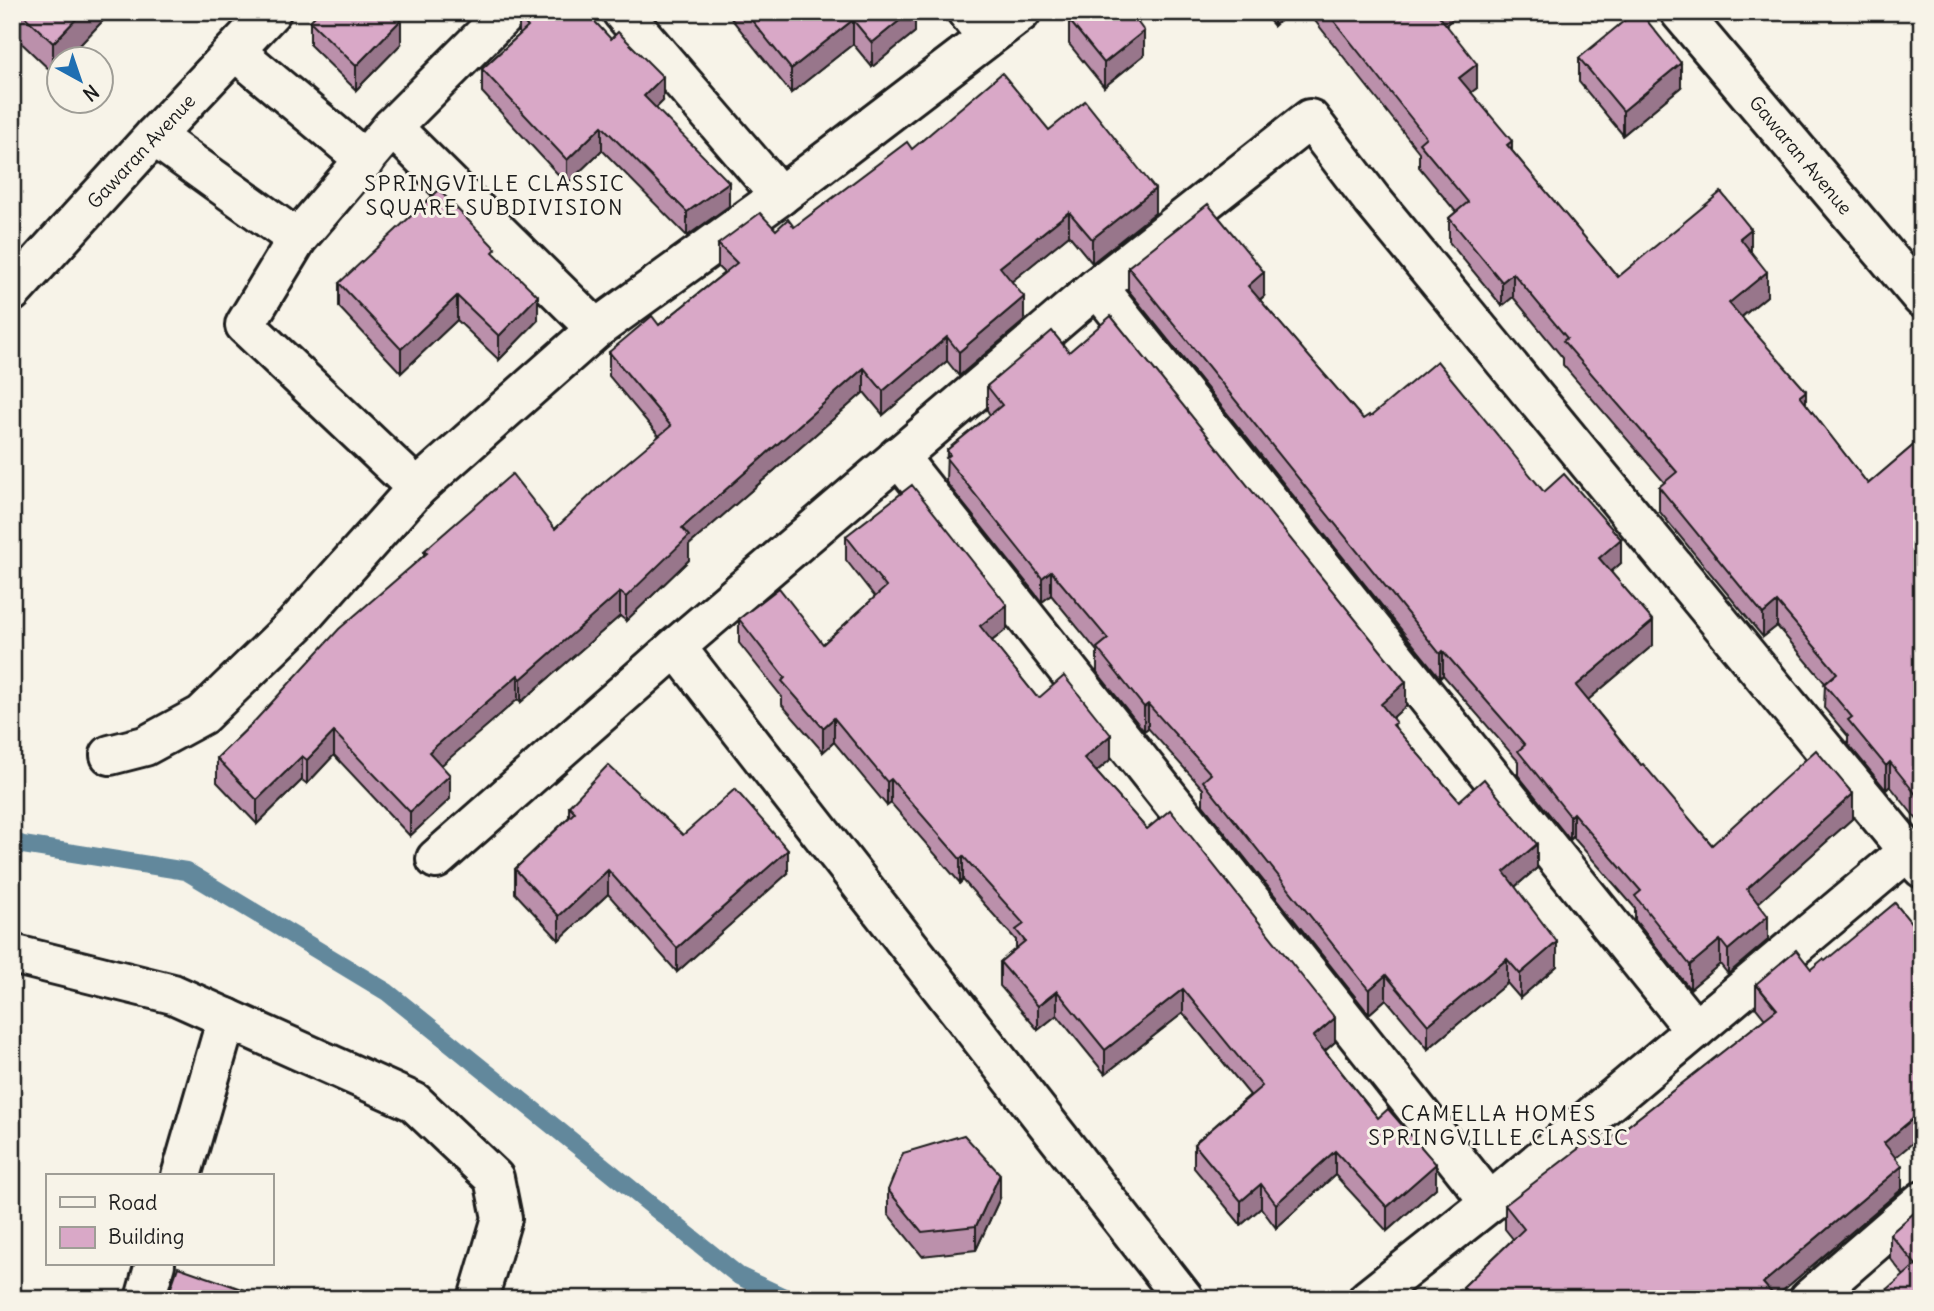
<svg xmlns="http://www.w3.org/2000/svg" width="1934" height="1311" font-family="Delius,sans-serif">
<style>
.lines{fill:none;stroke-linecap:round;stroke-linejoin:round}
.stream{stroke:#62889c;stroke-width:18}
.minor-casing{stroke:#1c1c1c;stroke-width:44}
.tertiary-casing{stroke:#1c1c1c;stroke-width:44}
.minor{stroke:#f7f3e8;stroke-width:38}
.tertiary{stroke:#f7f3e8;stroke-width:38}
.wall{fill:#bb90ab;stroke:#1c1c1c;stroke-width:2}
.shaded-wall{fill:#98768b;stroke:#1c1c1c;stroke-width:2}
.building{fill:#d9a8c7;stroke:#1c1c1c;stroke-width:2}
.labels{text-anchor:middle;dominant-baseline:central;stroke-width:6;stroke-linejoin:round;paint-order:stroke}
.street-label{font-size:19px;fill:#1c1c1c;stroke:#f7f3e8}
.neighbourhood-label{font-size:21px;letter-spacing:2px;fill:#1c1c1c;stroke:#f7f3e8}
</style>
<rect width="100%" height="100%" fill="#f7f3e8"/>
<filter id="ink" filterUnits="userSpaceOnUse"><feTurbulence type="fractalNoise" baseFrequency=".0143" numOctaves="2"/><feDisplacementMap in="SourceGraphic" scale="14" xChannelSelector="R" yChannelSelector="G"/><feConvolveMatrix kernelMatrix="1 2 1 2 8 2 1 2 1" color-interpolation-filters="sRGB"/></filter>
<g filter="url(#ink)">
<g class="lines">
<!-- stream -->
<polyline class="stream" points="12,841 23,845 186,871 387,992 739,1276 788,1299"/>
<defs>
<g id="minor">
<polyline points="622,12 780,196"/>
<polyline points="967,12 987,37"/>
<polyline points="235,51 365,160"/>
<polyline points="392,127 596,329"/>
<polyline points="154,136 297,239"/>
<polyline points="1097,287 1695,1030"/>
<polyline points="898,456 1490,1202"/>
<polyline points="417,488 245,325 297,239 392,127 507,12"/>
<polyline points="676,647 1184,1299"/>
<polyline points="110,755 145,746 202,715 295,625 417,488 596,329 780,196 1021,12"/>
<polyline points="436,859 676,647 1097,287 1310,119 1372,200 1922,868"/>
<polyline points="12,954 173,994 414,1102 494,1178 502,1218 478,1299"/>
<polyline points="181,1176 227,1018"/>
<polyline points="145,1299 155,1264"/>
<polyline points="1368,1299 1490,1202 1908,851"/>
<polyline points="1809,1299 1922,1201"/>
</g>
<g id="tertiary">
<polyline points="1680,12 1922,298"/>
<polyline points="12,292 154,136 271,12"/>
</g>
</defs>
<!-- minor casing -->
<use href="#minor" class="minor-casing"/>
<!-- tertiary casing -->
<use href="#tertiary" class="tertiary-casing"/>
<!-- minor -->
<use href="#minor" class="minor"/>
<!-- tertiary -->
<use href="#tertiary" class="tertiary"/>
</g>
<!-- wall -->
<g class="wall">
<polygon points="12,12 111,12 66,60 60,60 53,73 12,34"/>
<polygon points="726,12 915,12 915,32 872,67 853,44 791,93"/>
<polygon points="1262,12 1289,12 1274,26"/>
<polygon points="1308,12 1461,12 1446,24 1477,88 1471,92 1512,151 1618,277 1751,252 1767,296 1742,317 1806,404 1868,484 1922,438 1922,826 1890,786 1886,790 1848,744 1848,736 1824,708 1825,683 1777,626 1763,637 1659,511 1659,487 1665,483 1563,365 1563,358 1513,297 1502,306 1449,242 1449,218 1456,212 1419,167 1419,152"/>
<polygon points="519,17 663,101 656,108 729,206 687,236 602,150 567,184 482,92 482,69 519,35"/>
<polygon points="1069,20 1144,55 1104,87 1069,44"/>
<polygon points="310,21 401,44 356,90 310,45"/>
<polygon points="1579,58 1681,87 1623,135 1579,82"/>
<polygon points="1049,130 1155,213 1092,263 1069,235 1012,281 1024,321 959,376 947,361 883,415 864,392 689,545 689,560 626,621 620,616 521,702 518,699 441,765 450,799 410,836 334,755 307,784 302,780 257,824 217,782 217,758 424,555 424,551 555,529 659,436 609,376 609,352 659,325 724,273 718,267 718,244 776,230 794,227 912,149"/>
<polygon points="496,255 538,320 499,360 457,320 401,373 339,307 339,283"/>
<polygon points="1128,267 1264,296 1260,300 1363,419 1370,417 1544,492 1621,563 1611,572 1653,645 1588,700 1641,765 1712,845 1853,818 1758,903 1768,940 1728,974 1720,964 1690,989 1635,920 1635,908 1573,837 1570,840 1518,775 1518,761 1443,675 1440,678 1128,290"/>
<polygon points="1069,352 1406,706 1392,718 1396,729 1459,801 1537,868 1515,887 1557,966 1520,998 1507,983 1428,1049 1386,999 1369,1014 1203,805 1203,789 1148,728 1144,731 1097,672 1097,651 1051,595 1042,602 946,482 947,450 990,415 987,410 987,386"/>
<polygon points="846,536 1007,629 992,641 1036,696 1111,759 1096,772 1335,1042 1325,1051 1378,1118 1436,1188 1387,1231 1335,1175 1276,1228 1261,1208 1241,1225 1194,1168 1194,1144 1250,1095 1183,1013 1105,1074 1057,1015 1038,1030 1000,986 1000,962 1016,948 1016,940 963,880 960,883 891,803 887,806 834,742 823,752 782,705 782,697 739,643 739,619 823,644 875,597 846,560"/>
<polygon points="569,806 683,835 788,873 677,972 608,894 559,940 515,893 515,869 569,817"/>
<polygon points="1756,984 1895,1157 1902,1189 1775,1297 1777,1299 1463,1299 1463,1287 1513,1239 1505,1229 1505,1205 1606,1143 1765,1019 1756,1008"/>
<polygon points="888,1190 1000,1198 976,1250 922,1256 888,1214"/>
<polygon points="1922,1206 1922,1299 1890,1258 1890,1234"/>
</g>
<!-- shaded-wall -->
<g class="shaded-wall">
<polygon points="83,12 111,12 66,60 60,60 60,66 53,73 53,43"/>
<polygon points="910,12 915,12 915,32 872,67 872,43"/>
<polygon points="1274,12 1289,12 1274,26"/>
<polygon points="1435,12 1461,12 1435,34"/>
<polygon points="401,20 401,44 356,90 356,66"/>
<polygon points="853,20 853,44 791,93 791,69"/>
<polygon points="1144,31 1144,55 1104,87 1104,63"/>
<polygon points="1681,63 1681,87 1623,135 1623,111"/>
<polygon points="1477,64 1477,88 1459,102 1459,78"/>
<polygon points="663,77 663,101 644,120 644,96"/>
<polygon points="602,126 602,150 567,184 567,160"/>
<polygon points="1512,141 1512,165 1507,145"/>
<polygon points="729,182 729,206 687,236 687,212"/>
<polygon points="1155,189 1155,213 1092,263 1092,239"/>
<polygon points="1069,212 1069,235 1000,291 1000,267"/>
<polygon points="1751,229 1751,253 1740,238"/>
<polygon points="1264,272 1264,296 1248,309 1248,286"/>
<polygon points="1767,272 1767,296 1729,327 1729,303"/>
<polygon points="1513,273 1513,297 1502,306 1502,282"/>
<polygon points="457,296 457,320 401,373 401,349"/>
<polygon points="538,296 538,320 499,360 499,336"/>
<polygon points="1024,297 1024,321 959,376 959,352"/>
<polygon points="947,337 947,361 883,415 883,391"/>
<polygon points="864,368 864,392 689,545 689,560 626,621 626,597 682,528"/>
<polygon points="1806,391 1806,415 1800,396"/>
<polygon points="1621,539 1621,563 1599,582 1599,558"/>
<polygon points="1051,571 1051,595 1042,602 1042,578"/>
<polygon points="620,592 620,616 521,702 521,679"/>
<polygon points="1777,602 1777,626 1763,637 1763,614"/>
<polygon points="1007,605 1007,629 980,650 980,626"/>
<polygon points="1653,621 1653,645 1576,710 1576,686"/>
<polygon points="1443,651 1443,675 1440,678 1440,654"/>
<polygon points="518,675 518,699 429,776 429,752"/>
<polygon points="1406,682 1406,706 1381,728 1381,704"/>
<polygon points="1148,704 1148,728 1144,731 1144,707"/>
<polygon points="834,718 834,742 823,752 823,728"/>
<polygon points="334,732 334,755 307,784 307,760"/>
<polygon points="1111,735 1111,759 1084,782 1084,758"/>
<polygon points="302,756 302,780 257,824 257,800"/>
<polygon points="1890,762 1890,786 1886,790 1886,766"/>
<polygon points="450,775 450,799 410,836 410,812"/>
<polygon points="891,779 891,803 887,806 887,782"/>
<polygon points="1853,794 1853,818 1747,913 1747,889"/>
<polygon points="1573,813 1573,837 1570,840 1570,816"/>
<polygon points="1537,844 1537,868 1504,896 1504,872"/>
<polygon points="788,850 788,873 677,972 677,948"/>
<polygon points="963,856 963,880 960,883 960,859"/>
<polygon points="608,870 608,894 559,940 559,916"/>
<polygon points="1768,916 1768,940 1728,974 1728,950"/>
<polygon points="1720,940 1720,964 1690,989 1690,965"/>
<polygon points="1557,942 1557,966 1520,998 1520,974"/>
<polygon points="1507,959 1507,983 1428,1049 1428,1025"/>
<polygon points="1386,975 1386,999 1369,1014 1369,990"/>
<polygon points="1183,989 1183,1013 1105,1074 1105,1050"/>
<polygon points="1057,991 1057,1015 1038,1030 1038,1006"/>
<polygon points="1335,1018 1335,1042 1313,1061 1313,1037"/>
<polygon points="1922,1111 1922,1135 1884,1167 1884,1143"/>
<polygon points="1335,1151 1335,1175 1276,1228 1276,1204"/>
<polygon points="1436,1164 1436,1188 1387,1231 1387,1207"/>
<polygon points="1902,1166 1902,1189 1773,1299 1763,1283"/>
<polygon points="1000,1174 1000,1198 976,1250 976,1226"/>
<polygon points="1261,1184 1261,1208 1241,1225 1241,1201"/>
</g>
<!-- building -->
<g class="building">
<polygon points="20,12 83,12 53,43"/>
<polygon points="319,12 393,12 401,20 356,66 310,21"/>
<polygon points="524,12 586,12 611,39 618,32 663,77 644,96 729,182 687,212 602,126 567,160 482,69 528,27 519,17"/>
<polygon points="745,12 910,12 872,43 853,20 791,69"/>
<polygon points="1078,12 1130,12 1144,31 1104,63 1069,20"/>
<polygon points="1327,12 1436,12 1477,64 1459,78 1512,141 1507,145 1618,277 1721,192 1751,229 1740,238 1767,272 1729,303 1806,391 1800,396 1868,484 1922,438 1922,802 1890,762 1886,766 1848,720 1852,717 1824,684 1837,673 1777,602 1763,614 1659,487 1677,472 1563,341 1567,338 1513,273 1502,282 1449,218 1468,202 1419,143 1426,137"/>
<polygon points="1635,12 1640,12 1681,63 1623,111 1579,58"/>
<polygon points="1002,73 1049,130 1085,101 1155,189 1092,239 1069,212 1000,267 1024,297 959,352 947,337 883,391 864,368 682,528 689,536 626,597 620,592 521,679 518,675 429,752 450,775 410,812 334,732 307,760 302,756 257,800 217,758 253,723 339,629 427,553 424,551 512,474 555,529 603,483 671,426 609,352 652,316 659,325 737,263 718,244 760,213 776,230 788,219 794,227 907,142 912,149"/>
<polygon points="439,190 496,249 493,252 538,296 499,336 457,296 401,349 339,283"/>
<polygon points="1208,204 1264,272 1248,286 1363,419 1369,415 1370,417 1437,361 1544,492 1564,474 1621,539 1599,558 1653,621 1576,686 1641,765 1643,764 1712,845 1816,750 1853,794 1747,889 1768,916 1728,950 1720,940 1690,965 1635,896 1641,891 1573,813 1570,816 1518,751 1525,745 1443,651 1440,654 1128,267"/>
<polygon points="1111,316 1406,682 1381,704 1396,723 1393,725 1459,801 1484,779 1537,844 1504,872 1557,942 1520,974 1507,959 1428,1025 1386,975 1369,990 1203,781 1211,774 1148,704 1144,707 1097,648 1108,639 1051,571 1042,578 946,458 950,455 947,450 1002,405 987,386 1052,331 1069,352"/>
<polygon points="912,485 1007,605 980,626 1036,696 1040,697 1064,676 1111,735 1084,758 1147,829 1170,810 1335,1018 1313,1037 1378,1118 1388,1109 1436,1164 1387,1207 1335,1151 1276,1204 1261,1184 1241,1201 1194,1144 1262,1086 1183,989 1105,1050 1057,991 1038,1006 1000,962 1025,941 1016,930 1024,924 963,856 960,859 891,779 887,782 834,718 823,728 782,681 785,678 739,619 779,588 823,644 886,587 846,536"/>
<polygon points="608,765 683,835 735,789 788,850 677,948 608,870 559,916 515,869 575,812 569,806"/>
<polygon points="1895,903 1922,936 1922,1111 1884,1143 1902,1166 1763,1283 1777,1299 1474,1299 1463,1287 1524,1229 1505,1205 1599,1133 1606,1143 1777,1009 1756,984 1796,950 1811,969 1823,959 1825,961"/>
<polygon points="964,1135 1000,1174 976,1226 922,1232 888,1190 903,1153"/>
<polygon points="1922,1206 1922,1299 1876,1299 1916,1265 1890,1234"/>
<polygon points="178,1267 270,1299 167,1299"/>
</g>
</g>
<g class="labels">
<!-- street labels -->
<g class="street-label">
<text transform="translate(141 151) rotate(-47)">Gawaran Avenue</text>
<text transform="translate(1801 155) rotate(50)">Gawaran Avenue</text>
</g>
<!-- neighbourhood labels -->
<g class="neighbourhood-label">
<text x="495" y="183">SPRINGVILLE CLASSIC<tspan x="495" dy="24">SQUARE SUBDIVISION</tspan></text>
<text x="1499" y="1113">CAMELLA HOMES<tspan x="1499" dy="24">SPRINGVILLE CLASSIC</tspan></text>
</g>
</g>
<!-- margin -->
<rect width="1934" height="1311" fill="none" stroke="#f7f3e8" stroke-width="42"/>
<rect x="21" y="21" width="1892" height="1269" fill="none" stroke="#1c1c1c" stroke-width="2.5" filter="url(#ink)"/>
<!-- legend -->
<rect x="46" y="1174" width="228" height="91" fill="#f7f3e8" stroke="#9f9d96" stroke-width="2"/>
<rect x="60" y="1197" width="35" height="10" fill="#f7f3e8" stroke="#9f9d96" stroke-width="2"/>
<text x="108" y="1210" font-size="21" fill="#1c1c1c">Road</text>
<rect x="60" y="1227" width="35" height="21" fill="#d9a8c7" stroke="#9f9d96" stroke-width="2"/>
<text x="108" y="1244" font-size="21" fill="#1c1c1c">Building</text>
<!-- north arrow -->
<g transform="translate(80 80) rotate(140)"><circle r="33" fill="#f7f3e8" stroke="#9f9d96" stroke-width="2"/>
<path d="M0-5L12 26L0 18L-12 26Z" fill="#1f6fb2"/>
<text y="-10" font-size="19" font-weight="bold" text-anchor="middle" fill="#1c1c1c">N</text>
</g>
</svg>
